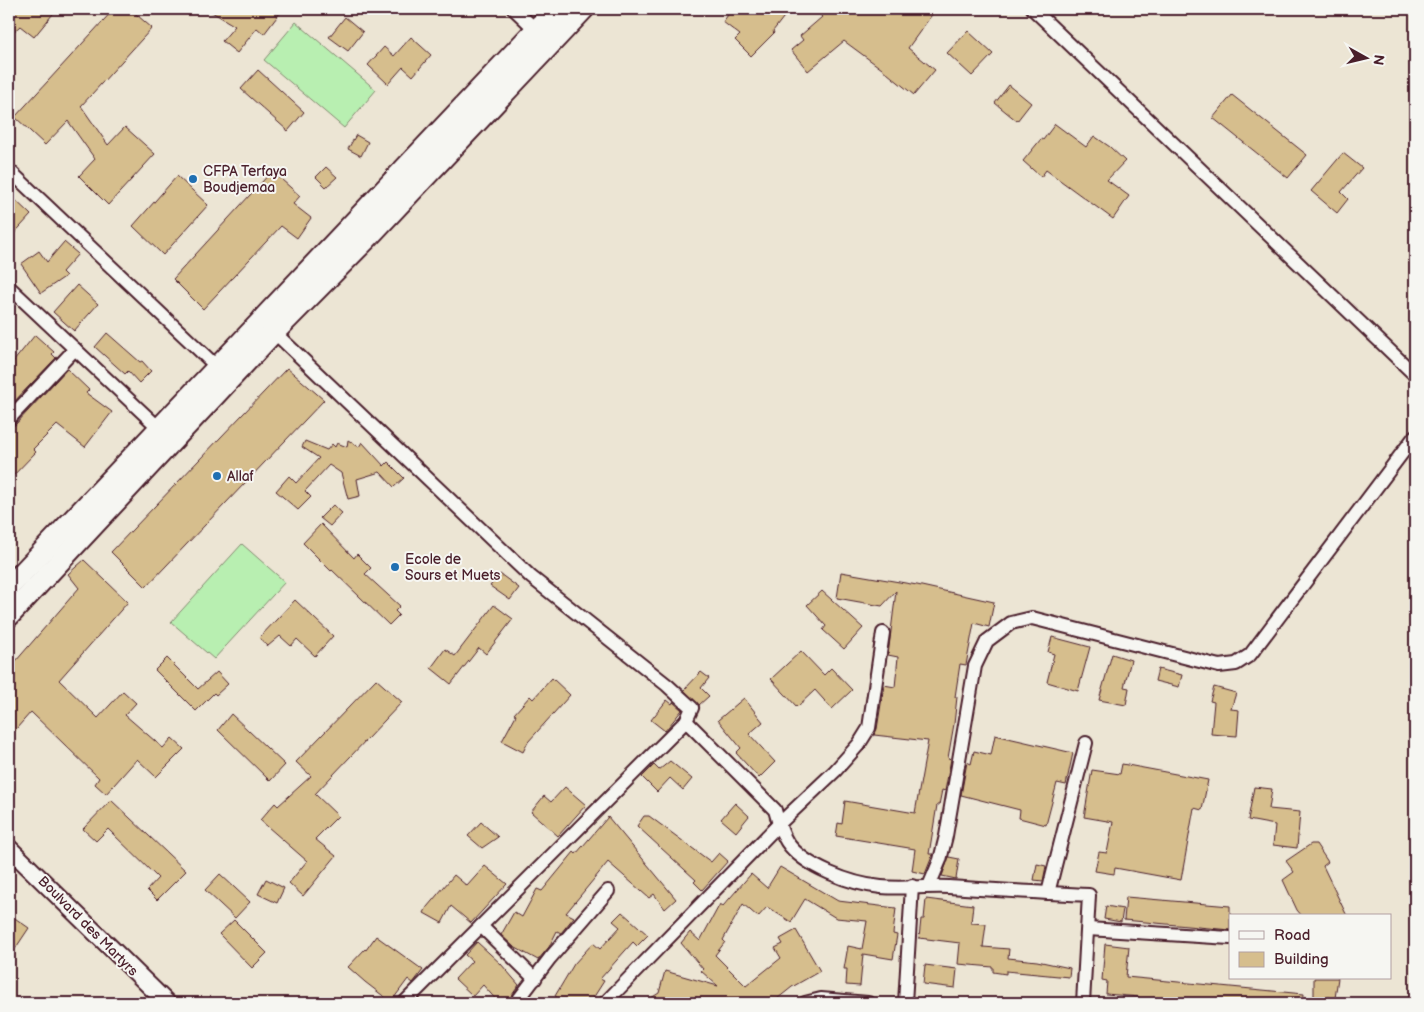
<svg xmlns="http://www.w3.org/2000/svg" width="1424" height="1012" font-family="'Balsamiq Sans',sans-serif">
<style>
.pitch{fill:#b8efb1;stroke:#81876e}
.building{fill:#d6be8d;stroke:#4a1f2b}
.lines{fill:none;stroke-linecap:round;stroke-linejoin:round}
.minor-casing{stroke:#4a1f2b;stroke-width:16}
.tertiary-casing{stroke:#4a1f2b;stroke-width:20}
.primary-casing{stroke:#4a1f2b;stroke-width:24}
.trunk-casing{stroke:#4a1f2b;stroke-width:25}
.minor{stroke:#f6f6f2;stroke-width:12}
.tertiary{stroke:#f6f6f2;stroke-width:16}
.primary{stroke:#f6f6f2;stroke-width:20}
.trunk{stroke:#f6f6f2;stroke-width:21}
.poi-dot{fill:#1f6fb2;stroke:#f6f6f2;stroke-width:2}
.labels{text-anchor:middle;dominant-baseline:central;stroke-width:4;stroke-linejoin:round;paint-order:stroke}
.poi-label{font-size:14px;fill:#4a1f2b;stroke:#f6f6f2;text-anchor:start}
.street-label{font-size:14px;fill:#4a1f2b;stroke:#f6f6f2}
</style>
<rect width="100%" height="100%" fill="#ece5d4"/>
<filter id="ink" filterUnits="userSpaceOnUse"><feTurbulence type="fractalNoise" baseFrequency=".02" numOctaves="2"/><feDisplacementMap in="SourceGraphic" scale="10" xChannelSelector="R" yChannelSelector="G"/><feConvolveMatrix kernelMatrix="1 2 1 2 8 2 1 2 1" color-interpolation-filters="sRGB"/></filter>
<g filter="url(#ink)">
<!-- pitch -->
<g class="pitch">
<polygon points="296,22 376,90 344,128 264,60"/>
<polygon points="242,544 285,582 214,659 171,622"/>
</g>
<!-- building -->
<g class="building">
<polygon points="9,9 57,9 34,37 20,26 9,36"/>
<polygon points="114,9 130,9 152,28 81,106 108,145 125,127 155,154 108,205 79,176 95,159 68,121 45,145 15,117"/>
<polygon points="207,9 283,9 264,34 257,28 237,53 222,41 235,26"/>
<polygon points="732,9 790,9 773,31 774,33 751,56 735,40 740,35 723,22"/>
<polygon points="814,9 936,9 908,48 935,70 914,95 882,69 844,41 808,71 791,50 803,40 800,36 822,17"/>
<polygon points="345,17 363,32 348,51 329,37"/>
<polygon points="968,31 993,54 972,76 947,53"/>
<polygon points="411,37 431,55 413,76 403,67 388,84 368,65 384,47 394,56"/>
<polygon points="258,70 304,112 288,131 241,89"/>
<polygon points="1009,85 1031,103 1017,121 995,103"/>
<polygon points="1232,95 1307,155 1288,178 1213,118"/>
<polygon points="1055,124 1086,147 1094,136 1110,147 1125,161 1107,180 1129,196 1113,219 1046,170 1041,177 1023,161 1041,139 1043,140"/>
<polygon points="356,135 368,142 361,156 348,149"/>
<polygon points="1343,153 1362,168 1341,192 1348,199 1337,213 1311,191"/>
<polygon points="326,167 337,177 326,187 316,177"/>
<polygon points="272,171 300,196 293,204 311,218 297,238 281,226 203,309 173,279"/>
<polygon points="177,176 208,205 163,255 133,226"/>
<polygon points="9,194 31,215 9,239"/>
<polygon points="64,242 78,254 62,272 66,276 41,293 21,264 39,251 47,262"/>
<polygon points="77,285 98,304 74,331 53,312"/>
<polygon points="107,333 140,362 142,361 151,371 139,383 128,371 125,374 95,347"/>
<polygon points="35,335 54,352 52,354 56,358 9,407 9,367"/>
<polygon points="287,368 324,400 146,587 111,552"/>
<polygon points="67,369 89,390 86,393 112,412 85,447 57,425 33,449 36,452 9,480 9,427 15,425"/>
<polygon points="348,440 359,447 362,442 384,466 388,462 404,478 394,487 380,472 357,479 360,496 348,499 341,473 329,465 305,491 311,497 298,510 276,491 289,476 296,483 319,458 302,447 305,441 327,450 332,444 335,447 337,443 347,447"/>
<polygon points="333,505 342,513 330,526 320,518"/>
<polygon points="321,524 354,558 357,554 371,568 365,574 400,606 395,611 399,615 389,625 332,570 331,571 303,543"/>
<polygon points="84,560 128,602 59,680 98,718 123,691 136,703 125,715 163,748 172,738 184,749 156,777 137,759 106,794 95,784 99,778 31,712 9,737 9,669 79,588 68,574"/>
<polygon points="841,572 917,585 994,602 989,627 974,623 966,665 960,664 955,697 957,697 954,724 948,758 951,759 945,791 942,790 939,805 937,805 929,854 933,854 925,874 912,871 915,849 836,836 838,823 842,824 845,801 915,813 928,741 874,735 877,729 884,685 895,687 898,657 888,655 896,591 882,606 837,598"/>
<polygon points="500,574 519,588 510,600 490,586"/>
<polygon points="822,591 863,628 844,649 823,630 826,626 807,605"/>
<polygon points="295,600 333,636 315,656 297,639 291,646 280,636 268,646 259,638"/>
<polygon points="494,605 513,619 486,654 479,648 451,684 431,668 445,649 455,656"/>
<polygon points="1052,637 1090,647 1078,691 1047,682 1054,654 1048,652"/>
<polygon points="801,651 824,675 831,668 852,690 832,709 815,690 797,707 771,679"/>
<polygon points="1112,654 1131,660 1124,687 1129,688 1126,705 1099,700"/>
<polygon points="167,658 198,689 217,672 228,684 216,695 214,693 196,711 155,670"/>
<polygon points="1158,669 1182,675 1179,687 1155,681"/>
<polygon points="701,672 709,678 701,688 709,696 699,705 684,690"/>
<polygon points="552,678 570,695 528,742 523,752 502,741 516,715 514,714 530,696 533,699"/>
<polygon points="376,679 402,702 315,794 338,816 315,839 336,856 303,896 289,883 307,861 260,820 275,803 278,806 311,776 296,762"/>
<polygon points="1214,687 1236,693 1231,709 1239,710 1237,736 1211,734 1214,702 1210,701"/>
<polygon points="744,698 763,722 749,734 775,762 759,778 736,753 741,748 718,720"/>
<polygon points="667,700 672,704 673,702 682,710 665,731 651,720"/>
<polygon points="231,714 285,765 270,781 218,730"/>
<polygon points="995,735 1073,753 1066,785 1057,783 1046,825 1019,818 1020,810 961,795 967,762 971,764 974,751 991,755"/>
<polygon points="670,761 692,779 683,790 670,778 657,792 642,777 654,765 659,770"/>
<polygon points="1122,764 1208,780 1202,810 1194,808 1181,880 1115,868 1114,874 1095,871 1099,852 1107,853 1113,822 1084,817 1092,770 1120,774"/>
<polygon points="565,787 586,805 558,836 531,812 544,796 551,802"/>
<polygon points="1254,787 1272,789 1269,809 1300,812 1297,848 1273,845 1275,825 1248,820"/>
<polygon points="111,800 186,871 157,900 147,890 158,878 108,829 96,841 83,829"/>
<polygon points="735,803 749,816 736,832 721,819"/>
<polygon points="644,816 649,816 711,862 719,853 728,861 702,890 694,882 696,880 637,826"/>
<polygon points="608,817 676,899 665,909 654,894 649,898 608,862 566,913 574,917 561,933 557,931 549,947 538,960 514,947 501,935 514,912 522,917 537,889 542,891 574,852 576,854"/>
<polygon points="481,822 498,837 482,848 468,836"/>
<polygon points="1311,844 1316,844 1328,862 1323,866 1347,916 1302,916 1297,910 1283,880 1294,872 1286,861"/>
<polygon points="949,857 959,859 956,879 942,876"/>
<polygon points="1037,864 1046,866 1043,881 1034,880"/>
<polygon points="485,866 507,884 471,923 451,906 442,923 424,913 427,907 454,875 467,886"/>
<polygon points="780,867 838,901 896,908 893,934 897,935 893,959 863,954 860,986 846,985 847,969 844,969 848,946 862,949 867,921 836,918 805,899 791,922 767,907 758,917 743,904 723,940 725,942 715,955 746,986 781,958 775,948 783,944 780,939 796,930 820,971 792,987 772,1003 643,1003 659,993 665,971 718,986 701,971 703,969 681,943 690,932 700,941 720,904 723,906 751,874 767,888"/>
<polygon points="220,874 250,902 235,918 205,890"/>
<polygon points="266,879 284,888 277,903 258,894"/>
<polygon points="1126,897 1230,906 1230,930 1124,920"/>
<polygon points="926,899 973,905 971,923 986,924 983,947 1009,949 1008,958 1037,961 1070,968 1069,977 1006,971 1006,974 993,972 993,967 958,964 960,943 919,938 921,919 924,919"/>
<polygon points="1106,906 1123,909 1121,922 1104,919"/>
<polygon points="622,912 648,935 637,946 633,942 600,979 604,981 590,1003 566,1003 555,996 574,964 593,943 600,949 620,927 613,921"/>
<polygon points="9,914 29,928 9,958"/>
<polygon points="234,920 267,953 252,968 219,934"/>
<polygon points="376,936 423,970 413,983 408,979 391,1002 365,982 348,967 365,949 366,950"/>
<polygon points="477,942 501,964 519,985 510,998 508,1003 499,1003 483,985 473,996 455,979 472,961 465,955"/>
<polygon points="1105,944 1129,947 1126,977 1304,994 1303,1003 1158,1003 1138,1001 1139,997 1106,994 1107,981 1102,980"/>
<polygon points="925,965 957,969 955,988 923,984"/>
<polygon points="1314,978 1338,978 1335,998 1328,997 1328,1003 1314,1003"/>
</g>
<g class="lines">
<defs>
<g id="minor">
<polyline points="514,9 536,30"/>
<polyline points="1033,9 1415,375"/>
<polyline points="9,170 217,367"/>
<polyline points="9,287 160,429"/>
<polyline points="274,332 531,577 667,685 692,708 686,721 404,1003"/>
<polyline points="9,419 75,349"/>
<path d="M686,721L775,810C778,821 781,833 787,842C804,867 851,884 881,887C903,889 926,886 949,887C996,890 1042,893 1089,895L1083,1003"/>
<polyline points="929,886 940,860 946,836 975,666 987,641 1011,623 1032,618 1219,666 1236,664 1250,655 1415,436"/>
<polyline points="1048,893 1086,743"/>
<polyline points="481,926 535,979"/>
<polyline points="1088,929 1230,938"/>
<polyline points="516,1003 550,958 608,891"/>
<polyline points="605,1003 779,824 835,771 859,744 869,728 883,633"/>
<polyline points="805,1003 821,999 868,1003"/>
<polyline points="905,1003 912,886"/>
</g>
<polyline id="tertiary" points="9,848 167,1003"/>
<g id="primary">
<polyline points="9,587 264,318"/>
<polyline points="9,616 274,332"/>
</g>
<g id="trunk">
<polyline points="264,318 556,9"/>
<polyline points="274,332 366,239 583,9"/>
</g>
</defs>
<!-- minor casing -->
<use href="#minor" class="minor-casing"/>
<!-- tertiary casing -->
<use href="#tertiary" class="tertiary-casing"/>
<!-- primary casing -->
<use href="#primary" class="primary-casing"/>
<!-- trunk casing -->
<use href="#trunk" class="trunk-casing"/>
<!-- minor -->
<use href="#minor" class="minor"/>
<!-- tertiary -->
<use href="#tertiary" class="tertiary"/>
<!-- primary -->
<use href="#primary" class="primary"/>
<!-- trunk -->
<use href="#trunk" class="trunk"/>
</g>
</g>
<!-- markers -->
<g class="poi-dot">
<circle cx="193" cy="179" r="5"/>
<circle cx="217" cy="476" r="5"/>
<circle cx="395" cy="567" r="5"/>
</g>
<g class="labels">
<!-- poi labels -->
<g class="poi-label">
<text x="203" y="171">CFPA Terfaya<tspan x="203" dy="16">Boudjemaa</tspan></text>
<text x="227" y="476">Allaf</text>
<text x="405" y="559">Ecole de<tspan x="405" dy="16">Sours et Muets</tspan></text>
</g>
<!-- street labels -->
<g class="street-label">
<text transform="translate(88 926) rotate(45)">Boulvard des Martyrs</text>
</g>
</g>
<!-- margin -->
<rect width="1424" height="1012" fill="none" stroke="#f6f6f2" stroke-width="30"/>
<rect x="15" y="15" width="1394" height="982" fill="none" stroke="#4a1f2b" stroke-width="2" filter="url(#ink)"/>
<!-- legend -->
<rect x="1229" y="914" width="162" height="65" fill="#f6f6f2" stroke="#b1a0a2"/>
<rect x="1239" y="931" width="25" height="8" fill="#f6f6f2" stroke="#b1a0a2"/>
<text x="1274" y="940" font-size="15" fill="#4a1f2b">Road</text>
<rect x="1239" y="952" width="25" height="15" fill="#d6be8d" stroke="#b1a0a2"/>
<text x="1274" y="964" font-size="15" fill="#4a1f2b">Building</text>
<!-- north arrow -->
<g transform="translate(1366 58) rotate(98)" stroke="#f6f6f2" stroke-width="4" paint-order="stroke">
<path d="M0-4L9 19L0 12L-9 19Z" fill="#4a1f2b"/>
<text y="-8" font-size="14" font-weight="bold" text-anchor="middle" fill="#4a1f2b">N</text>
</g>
</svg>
